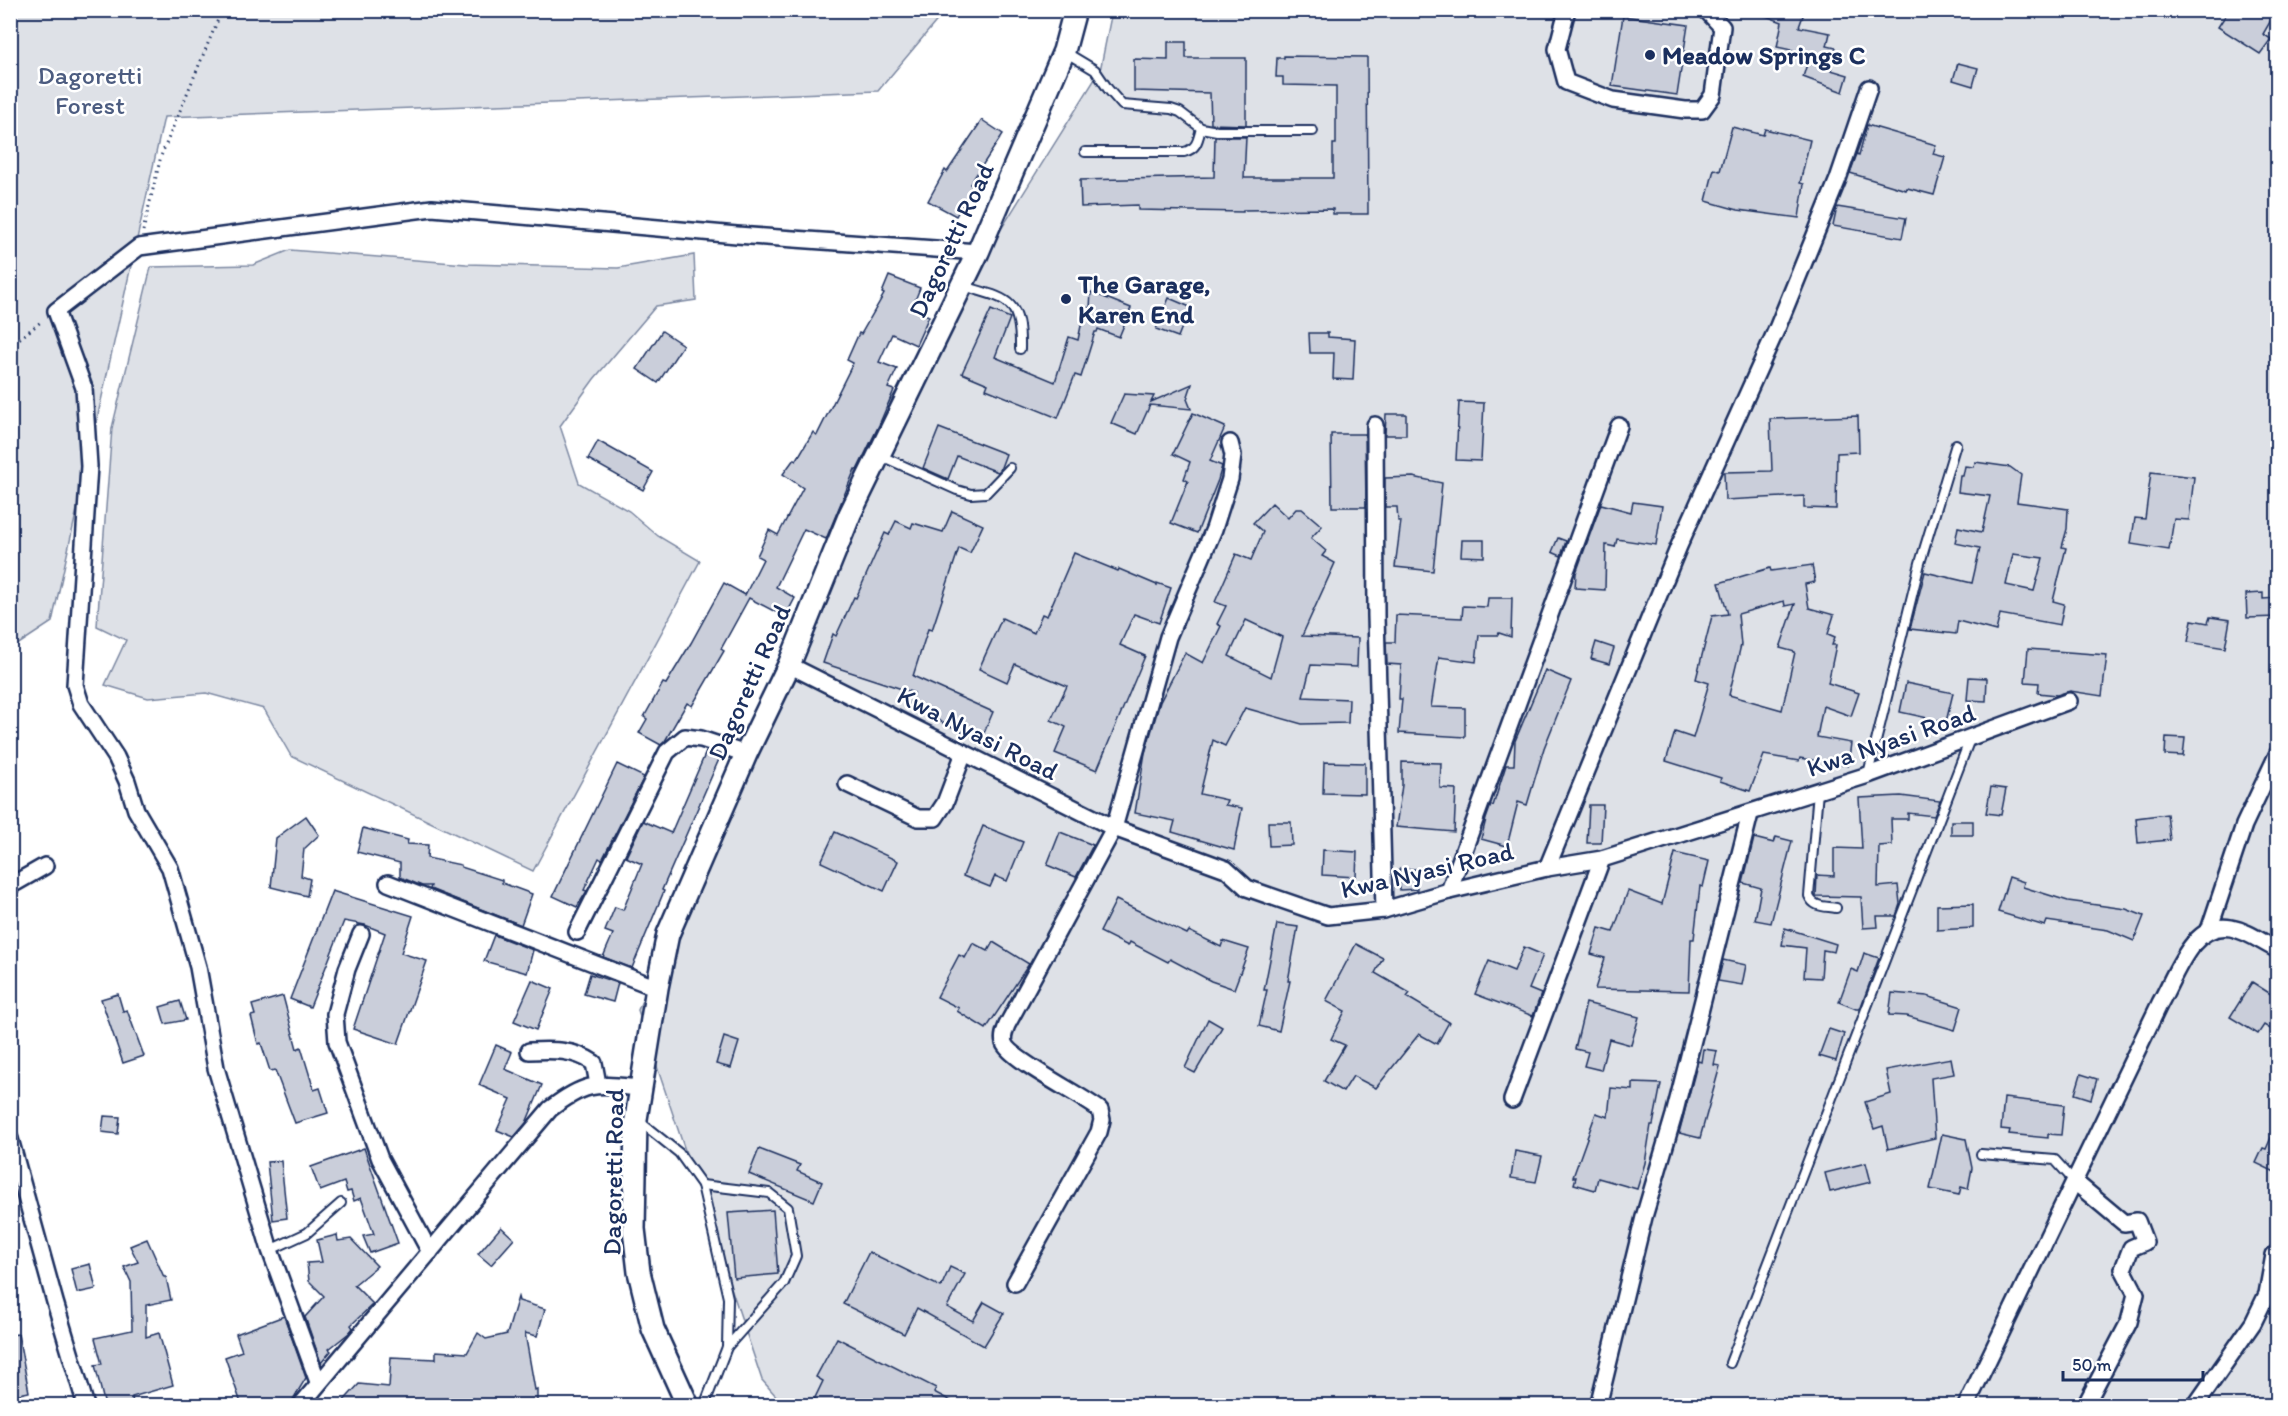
<svg xmlns="http://www.w3.org/2000/svg" width="2288" height="1416" font-family="Itim,sans-serif">
<style>
.green{fill:#dee1e7;stroke:#7c88a2;stroke-width:1.5}
.building{fill:#caceda;stroke:#1b2f5e;stroke-width:1.5;fill-rule:evenodd}
.lines{fill:none;stroke-linecap:round;stroke-linejoin:round}
.lane-casing{stroke:#1b2f5e;stroke-width:12}
.street-casing{stroke:#1b2f5e;stroke-width:20}
.secondary-casing{stroke:#1b2f5e;stroke-width:26}
.path{stroke:#1b2f5e;stroke-width:3;stroke-dasharray:1.5 4.5;stroke-linecap:butt}
.lane{stroke:#fff;stroke-width:8}
.street{stroke:#fff;stroke-width:15}
.secondary{stroke:#fff;stroke-width:21}
.poi-dot{fill:#1b2f5e;stroke:#fff;stroke-width:2}
.labels{text-anchor:middle;dominant-baseline:central;stroke-width:5;stroke-linejoin:round;paint-order:stroke}
.poi-label{font-size:26px;font-weight:bold;fill:#1b2f5e;stroke:#fff;text-anchor:start}
.park-label{font-size:26px;fill:#4c5c80;stroke:#fff}
.street-label{font-size:26px;fill:#1b2f5e;stroke:#fff}
</style>
<rect width="100%" height="100%" fill="#fff"/>
<filter id="ink" filterUnits="userSpaceOnUse"><feTurbulence type="fractalNoise" baseFrequency=".0167" numOctaves="2"/><feDisplacementMap in="SourceGraphic" scale="12" xChannelSelector="R" yChannelSelector="G"/><feConvolveMatrix kernelMatrix="1 2 1 2 8 2 1 2 1" color-interpolation-filters="sRGB"/></filter>
<g filter="url(#ink)">
<!-- green -->
<g class="green">
<polygon points="11,11 945,11 878,91 164,117 52,622 11,649"/>
<polygon points="1112,11 2277,11 2277,1405 784,1405 762,1380 638,1010 736,775 873,427 993,242 1100,71"/>
<polygon points="290,250 466,264 618,268 694,255 696,300 656,306 594,379 560,426 579,483 629,511 658,536 700,561 533,871 291,756 264,709 206,693 148,698 105,685 126,640 97,626 112,428 151,267 253,265"/>
</g>
<!-- building -->
<g class="building">
<polygon points="1755,10 1805,10 1799,27 1830,33 1827,46 1836,48 1831,70 1848,75 1843,92 1803,77 1810,54 1777,47 1782,22 1755,12"/>
<polygon points="2229,10 2277,10 2263,34 2271,39 2260,54 2218,27"/>
<polygon points="1623,16 1688,25 1677,95 1612,86"/>
<polygon points="1168,42 1186,42 1186,58 1246,58 1246,125 1211,124 1210,93 1134,91 1134,59 1168,60"/>
<polygon points="1284,56 1367,57 1368,214 1333,214 1333,209 1243,210 1243,212 1138,210 1138,205 1081,207 1080,180 1214,177 1215,137 1246,137 1244,178 1333,178 1333,144 1336,144 1336,86 1283,85 1283,77 1276,77 1277,58 1284,58"/>
<polygon points="1958,63 1978,68 1973,86 1953,80"/>
<polygon points="982,120 1003,134 970,184 973,186 956,216 928,201 945,170 947,172"/>
<polygon points="1867,125 1936,145 1933,154 1945,157 1934,195 1907,188 1906,190 1850,173 1857,154 1859,155"/>
<polygon points="1732,127 1763,135 1765,129 1810,140 1800,183 1804,184 1799,218 1738,210 1706,201 1714,169 1720,171"/>
<polygon points="1837,207 1906,218 1902,238 1833,226"/>
<polygon points="889,276 920,288 912,308 929,316 916,345 892,334 879,362 897,369 888,388 894,390 879,425 857,470 855,469 826,539 804,529 776,587 795,598 785,617 749,598 721,649 724,651 692,706 687,703 665,741 661,745 639,733 647,719 644,717 663,683 666,684 691,643 724,583 745,595 763,559 757,556 769,530 778,535 803,488 783,474 794,459 796,461 813,432 817,435 853,363 847,360 859,333 861,334 884,294 882,293"/>
<polygon points="1091,292 1131,308 1119,337 1098,329 1097,332 1095,332 1081,377 1075,375 1058,418 986,389 988,384 962,373 991,310 1010,318 995,357 1055,382 1069,337 1078,340 1085,307 1090,308"/>
<polygon points="1169,298 1190,307 1178,337 1156,329"/>
<polygon points="662,331 683,345 658,383 637,369"/>
<polygon points="1309,333 1328,333 1328,337 1355,339 1353,380 1333,379 1334,353 1310,353"/>
<polygon points="1192,384 1187,399 1191,409 1150,405 1137,434 1111,423 1124,394 1154,396 1151,402"/>
<polygon points="1459,402 1484,403 1481,461 1456,460"/>
<polygon points="1193,413 1225,427 1210,461 1222,466 1218,480 1197,533 1171,523 1188,481 1184,479 1190,462 1173,454"/>
<polygon points="1386,414 1406,414 1406,435 1385,435"/>
<polygon points="1858,416 1859,452 1837,453 1836,509 1804,508 1804,496 1725,500 1724,472 1772,471 1770,419"/>
<polygon points="939,428 1006,454 1000,470 998,472 957,456 948,479 923,468"/>
<polygon points="1331,434 1365,434 1366,507 1332,507"/>
<polygon points="598,441 653,472 643,490 588,459"/>
<path d="M1975,462L2010,467L2021,475L2017,502L2068,509L2067,529L2062,547L2066,548L2053,601L2064,604L2060,625L2000,614L1996,631L1958,621L1956,634L1910,629L1925,572L1972,583L1980,548L1955,543L1958,527L1982,532L1990,496L1958,492L1960,476H1963L1965,466L1974,467ZM2013,554L2043,558L2034,591L2006,585Z"/>
<polygon points="2151,472 2194,477 2189,520 2174,519 2169,550 2131,544 2135,518 2145,519"/>
<polygon points="1413,477 1442,483 1433,571 1395,567 1401,521 1398,521 1397,507 1385,507 1385,478"/>
<polygon points="1633,502 1662,506 1656,545 1617,539 1615,547 1606,545 1605,590 1575,588 1576,573 1601,504 1631,512"/>
<path d="M1272,503L1288,518L1296,509H1302L1322,526L1311,538L1326,551L1322,556L1335,563L1302,636L1358,638L1357,667L1311,665L1303,697L1349,699L1348,723L1302,724L1245,708L1225,746L1213,740L1200,794L1227,800L1225,805L1242,808L1234,850L1172,832L1175,821L1135,813L1145,753L1160,702L1185,653L1203,663L1221,626L1217,624L1226,606L1215,602L1236,554L1251,560L1263,532L1253,523ZM1246,620L1282,637L1271,677L1229,656Z"/>
<polygon points="952,511 983,525 970,553 959,548 932,630 928,629 913,676 993,712 981,740 908,707 914,693 823,663 833,634 836,636 854,597 856,598 885,533 889,535 896,521 911,528 913,523 943,532"/>
<polygon points="1558,538 1566,541 1561,556 1552,552"/>
<polygon points="1462,540 1484,540 1484,557 1461,556"/>
<polygon points="1074,553 1118,571 1119,569 1157,585 1157,583 1171,588 1159,623 1134,614 1120,645 1145,656 1097,770 1055,753 1066,727 1051,720 1067,686 1015,664 1007,682 979,669 1002,618 1034,633 1042,614 1047,616"/>
<path d="M1812,565L1815,582L1805,584L1809,608L1834,615L1828,634L1835,637L1832,645H1836L1828,683L1859,693L1851,716L1823,706L1817,737L1851,743L1848,766L1800,758L1799,761L1764,755L1750,791L1720,781L1721,778L1666,761L1675,732L1693,738L1709,683L1696,679L1712,616L1728,614L1719,583L1770,568L1771,571ZM1784,601L1785,606L1795,604L1780,648L1795,652L1782,710L1729,695L1741,645L1738,614Z"/>
<polygon points="2263,593 2263,599 2277,598 2277,617 2247,618 2246,594"/>
<polygon points="1488,598 1512,598 1511,637 1499,633 1498,635 1479,635 1476,662 1439,657 1431,707 1465,708 1465,737 1399,733 1402,699 1399,699 1401,665 1387,664 1386,642 1395,642 1396,615 1462,618 1463,606 1487,607"/>
<polygon points="2210,617 2230,620 2225,648 2188,642 2192,620 2208,623"/>
<polygon points="1596,642 1614,648 1609,664 1591,659"/>
<polygon points="2028,649 2107,655 2102,696 2070,691 2057,695 2038,693 2039,683 2025,682"/>
<polygon points="1545,670 1571,681 1544,748 1527,805 1518,802 1507,846 1481,839 1486,819 1491,805 1493,806 1506,765 1514,765 1515,741"/>
<polygon points="1969,677 1987,678 1986,701 1967,700"/>
<polygon points="1906,683 1953,693 1946,722 1900,712"/>
<polygon points="2166,737 2185,738 2183,756 2165,755"/>
<polygon points="706,752 720,757 662,890 664,891 632,968 603,957 613,934 605,931 615,907 623,910 642,864 626,857 643,821 671,833"/>
<polygon points="1324,762 1365,763 1365,794 1323,793"/>
<polygon points="1402,762 1441,763 1440,788 1456,789 1454,832 1396,827 1402,785"/>
<polygon points="617,764 644,777 602,860 599,858 584,890 587,891 577,907 553,896"/>
<polygon points="1991,787 2006,789 2001,815 1986,813"/>
<polygon points="1901,796 1940,801 1934,816 1908,813 1908,819 1891,819 1892,845 1879,846 1878,887 1898,885 1900,904 1896,916 1877,916 1878,927 1863,928 1861,897 1816,896 1817,875 1834,876 1834,848 1862,849 1859,798"/>
<polygon points="1589,805 1603,805 1601,843 1587,843"/>
<polygon points="2167,814 2170,840 2138,843 2136,818"/>
<polygon points="306,816 319,835 304,849 301,876 310,879 307,896 271,887 276,838"/>
<rect x="1951" y="821" width="22" height="14"/>
<polygon points="1268,822 1291,822 1292,845 1269,846"/>
<polygon points="983,826 1023,842 1007,881 995,876 990,887 963,876"/>
<polygon points="363,828 408,840 407,844 428,845 427,858 461,865 461,867 502,880 502,883 532,894 521,925 430,889 431,886 422,886 400,877 400,863 357,852"/>
<polygon points="835,832 898,861 884,891 821,862"/>
<polygon points="1060,832 1093,845 1076,877 1047,865"/>
<polygon points="1776,837 1792,841 1771,923 1755,920 1761,888 1743,883 1754,838 1774,843"/>
<polygon points="1323,850 1357,852 1356,877 1322,875"/>
<polygon points="1675,853 1709,861 1703,887 1700,886 1694,939 1691,939 1689,991 1595,989 1605,958 1591,954 1599,928 1613,932 1628,891 1662,904"/>
<polygon points="1399,869 1416,869 1417,889 1400,890"/>
<polygon points="2009,877 2024,882 2023,887 2068,901 2126,909 2144,916 2134,941 2108,930 2047,921 2045,926 1998,912"/>
<polygon points="332,891 413,916 401,953 427,961 398,1044 353,1029 385,933 365,925 344,921 310,1007 290,999"/>
<polygon points="1116,900 1187,934 1189,931 1221,947 1223,941 1249,949 1234,989 1211,981 1170,959 1168,962 1130,942 1128,946 1100,932"/>
<polygon points="1973,904 1973,928 1937,930 1937,905"/>
<polygon points="1277,924 1298,927 1288,981 1290,981 1279,1031 1259,1026 1267,990 1264,990"/>
<polygon points="1785,928 1836,944 1834,952 1823,950 1821,978 1804,977 1806,948 1782,945"/>
<polygon points="494,935 533,950 527,973 484,961"/>
<polygon points="993,942 1029,964 986,1029 957,1011 959,1008 937,997 959,955 965,958 973,943 988,951"/>
<polygon points="1356,944 1383,958 1375,973 1410,993 1407,997 1449,1022 1437,1044 1419,1034 1376,1088 1353,1076 1343,1092 1324,1081 1345,1045 1331,1039 1345,1011 1326,1001"/>
<polygon points="1524,947 1543,955 1529,989 1541,994 1533,1016 1475,994 1489,961 1514,971"/>
<polygon points="1864,953 1879,958 1860,1009 1856,1009 1839,1002 1851,969 1858,972"/>
<polygon points="1723,960 1746,965 1742,985 1718,981"/>
<polygon points="590,974 618,983 613,1002 584,994"/>
<polygon points="532,980 553,989 536,1030 514,1021"/>
<polygon points="2252,982 2277,998 2277,1033 2264,1025 2258,1034 2230,1017"/>
<polygon points="1892,993 1927,996 1962,1007 1955,1030 1907,1016 1889,1015"/>
<polygon points="118,994 123,1011 127,1010 144,1056 123,1063 101,999"/>
<polygon points="283,996 297,1049 301,1047 314,1090 320,1088 328,1113 295,1123 275,1070 270,1071 261,1043 258,1044 251,1016 255,1015 252,1005"/>
<polygon points="180,1001 186,1020 165,1024 160,1007"/>
<polygon points="1586,1003 1639,1017 1631,1045 1609,1039 1601,1070 1584,1066 1588,1052 1575,1049"/>
<polygon points="1208,1019 1222,1027 1195,1073 1185,1068"/>
<polygon points="1829,1029 1844,1034 1836,1061 1819,1056"/>
<polygon points="724,1037 739,1042 731,1068 716,1064"/>
<polygon points="496,1045 512,1052 505,1069 542,1085 526,1123 514,1137 497,1130 511,1099 479,1085"/>
<polygon points="1703,1049 1717,1051 1714,1065 1720,1066 1700,1138 1679,1133 1698,1061 1701,1062"/>
<polygon points="1951,1058 1954,1074 1931,1078 1935,1138 1888,1149 1883,1126 1874,1129 1865,1102 1891,1094 1886,1070"/>
<polygon points="2081,1074 2097,1079 2091,1099 2075,1094"/>
<polygon points="1633,1083 1661,1084 1653,1125 1651,1125 1645,1163 1637,1189 1598,1178 1595,1190 1574,1184 1576,1177 1573,1177 1596,1113 1608,1117 1611,1088 1633,1090"/>
<polygon points="2004,1098 2064,1105 2061,1135 2048,1134 2048,1138 2009,1134 2010,1130 2001,1129"/>
<polygon points="104,1116 120,1117 118,1134 102,1132"/>
<polygon points="2277,1124 2277,1173 2256,1163 2263,1148 2266,1149"/>
<polygon points="1942,1134 1966,1139 1972,1168 1968,1189 1961,1187 1959,1195 1930,1189"/>
<polygon points="364,1148 398,1243 370,1253 363,1236 374,1234 361,1198 354,1201 351,1191 347,1192 344,1182 320,1191 311,1167"/>
<polygon points="759,1149 800,1165 797,1171 822,1182 814,1201 749,1174"/>
<polygon points="1515,1151 1542,1156 1536,1182 1511,1178"/>
<polygon points="281,1161 287,1218 273,1220 267,1162"/>
<polygon points="1866,1163 1871,1182 1830,1192 1825,1173"/>
<polygon points="773,1210 778,1274 734,1278 728,1213"/>
<polygon points="501,1227 514,1239 491,1265 478,1254"/>
<polygon points="337,1235 338,1241 351,1239 377,1266 354,1285 373,1304 351,1325 353,1328 349,1333 329,1349 331,1351 321,1363 305,1317 324,1296 309,1281 307,1263 322,1262 317,1240"/>
<polygon points="147,1239 164,1277 166,1277 171,1300 146,1305 146,1337 159,1333 173,1385 132,1397 133,1404 105,1406 95,1365 102,1364 95,1338 132,1330 131,1282 124,1267 138,1262 130,1246"/>
<polygon points="869,1252 941,1287 950,1267 965,1274 947,1307 973,1321 984,1302 1004,1313 984,1346 917,1308 904,1334 843,1304"/>
<polygon points="90,1264 96,1289 77,1293 71,1269"/>
<polygon points="518,1297 519,1301 545,1309 537,1336 525,1333 535,1390 537,1389 537,1406 339,1406 359,1384 389,1387 391,1357 436,1359 436,1351 467,1353 478,1333 486,1339 507,1334"/>
<polygon points="284,1316 306,1378 289,1406 242,1406 225,1357 242,1351 236,1334"/>
<polygon points="18,1334 29,1392 10,1396 10,1335"/>
<polygon points="837,1338 936,1388 934,1392 960,1406 811,1406 823,1381 816,1377"/>
</g>
<g class="lines">
<defs>
<g id="lane">
<polyline points="1065,52 1095,70 1108,89 1122,105 1171,109 1180,112 1201,128 1217,131 1313,131"/>
<path d="M1085,152H1184C1197,149 1198,140 1201,128"/>
<path d="M963,286C1007,299 1021,298 1020,349"/>
<polyline points="879,455 957,490 971,494 986,493 1010,468"/>
<polyline points="1868,774 1920,563 1956,444"/>
<path d="M1818,791L1809,896C1814,908 1825,906 1836,908"/>
<polyline points="639,1121 679,1153 702,1185 728,1298 727,1347 704,1406"/>
<polyline points="1981,1154 2055,1160 2074,1181"/>
<polyline points="702,1185 769,1193 788,1208 796,1256 784,1283 727,1347"/>
<polyline points="270,1250 307,1233 341,1203"/>
<polyline points="1730,1363 1970,739"/>
</g>
<g id="street">
<polyline points="1567,10 1557,49 1566,82 1613,100 1685,110 1702,110 1713,95 1722,27 1706,10"/>
<polyline points="1375,425 1376,616 1384,910"/>
<polyline points="789,665 1114,828 1226,869 1247,888 1328,916 1384,910 1449,891 1547,868 1602,859 1868,775 2069,701"/>
<polyline points="847,784 918,818 935,818 945,803 964,753"/>
<polyline points="1547,868 1679,546 1778,326 1838,179 1869,88"/>
<polyline points="388,883 657,988"/>
<polyline points="10,886 45,866"/>
<polyline points="1449,891 1619,426"/>
<polyline points="2209,930 2244,825 2278,753"/>
<polyline points="577,932 667,752 685,737 701,739 746,754"/>
<polyline points="361,934 347,969 335,1014 337,1042 380,1159 430,1252"/>
<path d="M529,1051C553,1050 574,1049 594,1063L598,1084"/>
<polyline points="1512,1100 1602,859"/>
<polyline points="10,1139 55,1302 86,1406"/>
<polyline points="2075,1182 2124,1223 2137,1221 2145,1242 2131,1248 2123,1269 2136,1294 2129,1322 2085,1406"/>
<path d="M1015,1283L1099,1132L1102,1120L1100,1110C1083,1096 1009,1059 1004,1043C1002,1037 1005,1030 1007,1025L1114,828L1168,637L1214,529L1230,479L1233,455L1230,443"/>
<polyline points="318,1382 270,1250 216,1068 198,967 170,868 136,810 127,781 116,757 81,704 75,685 89,466 84,388 56,311 139,247 432,208 737,235 978,252"/>
<path d="M300,1406L550,1109C587,1081 595,1084 640,1088"/>
<polyline points="1598,1406 1644,1217 1674,1115 1750,814"/>
<path d="M1966,1406L2160,1003C2176,975 2192,921 2231,928C2248,931 2263,943 2278,950"/>
<polyline points="2195,1406 2253,1323 2267,1294 2274,1255 2278,1252"/>
</g>
<polyline id="secondary" points="688,1406 653,1329 639,1272 634,1229 636,1119 657,988 668,934 746,754 789,665 850,514 978,252 1064,51 1075,10"/>
</defs>
<!-- lane casing -->
<use href="#lane" class="lane-casing"/>
<!-- street casing -->
<use href="#street" class="street-casing"/>
<!-- secondary casing -->
<use href="#secondary" class="secondary-casing"/>
<!-- path -->
<g class="path">
<polyline points="143,231 161,156 222,10"/>
<polyline points="10,346 42,321"/>
</g>
<!-- lane -->
<use href="#lane" class="lane"/>
<!-- street -->
<use href="#street" class="street"/>
<!-- secondary -->
<use href="#secondary" class="secondary"/>
</g>
</g>
<!-- markers -->
<g class="poi-dot">
<circle cx="1650" cy="55" r="6"/>
<circle cx="1066" cy="299" r="6"/>
</g>
<g class="labels">
<!-- poi labels -->
<g class="poi-label">
<text x="1662" y="55">Meadow Springs C</text>
<text x="1078" y="284">The Garage,<tspan x="1078" dy="30">Karen End</tspan></text>
</g>
<!-- park labels -->
<g class="park-label">
<text x="90" y="75">Dagoretti<tspan x="90" dy="30">Forest</tspan></text>
</g>
<!-- street labels -->
<g class="street-label">
<text transform="translate(951 240) rotate(-65)">Dagoretti Road</text>
<text transform="translate(749 682) rotate(-66)">Dagoretti Road</text>
<text transform="translate(978 733) rotate(27)">Kwa Nyasi Road</text>
<text transform="translate(1891 740) rotate(-19)">Kwa Nyasi Road</text>
<text transform="translate(1427 870) rotate(-13)">Kwa Nyasi Road</text>
<text transform="translate(613 1172) rotate(-89)">Dagoretti Road</text>
</g>
</g>
<!-- margin -->
<rect width="2288" height="1416" fill="none" stroke="#fff" stroke-width="36"/>
<rect x="18" y="18" width="2252" height="1380" fill="none" stroke="#1b2f5e" stroke-width="2" filter="url(#ink)"/>
<!-- scale -->
<path d="M2063 1371v9h140v-9" fill="none" stroke="#1b2f5e" stroke-width="3"/>
<text x="2072" y="1371" font-size="18" fill="#1b2f5e" stroke="#ffffff" stroke-width="4.5" paint-order="stroke">50 m</text>
</svg>
